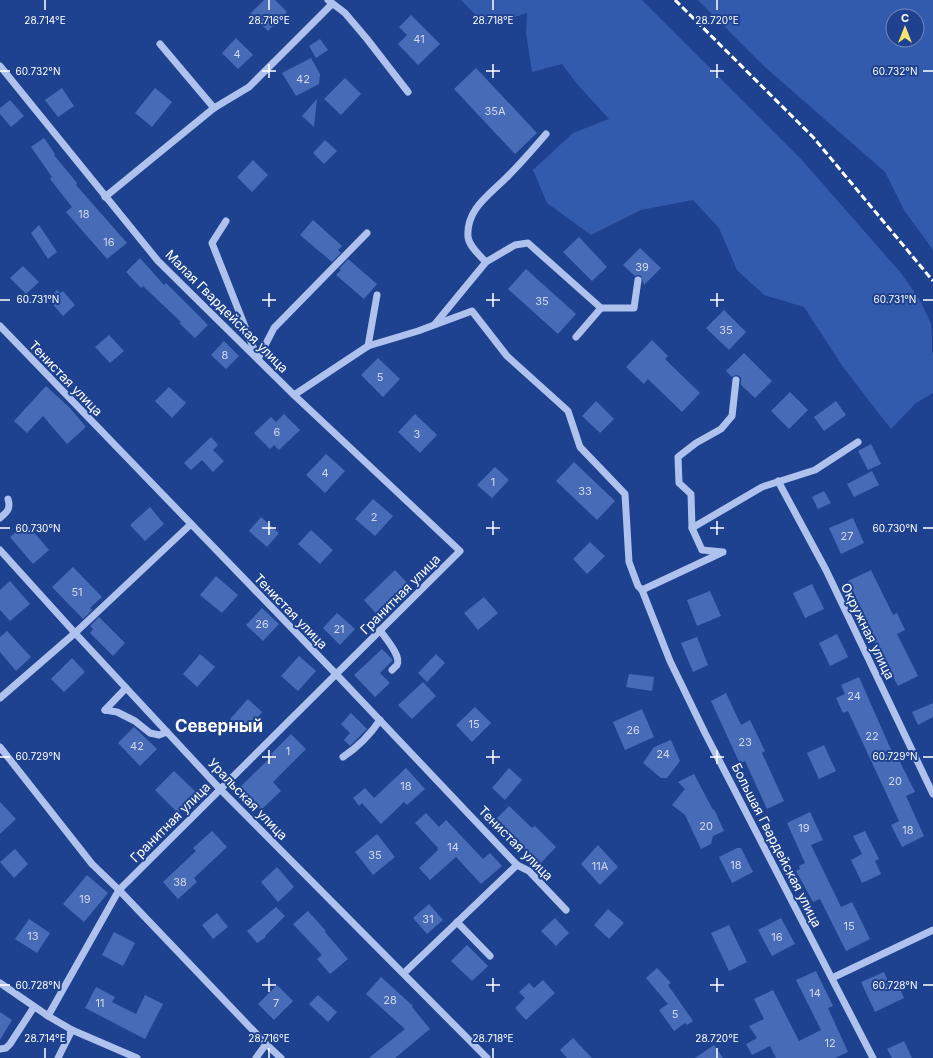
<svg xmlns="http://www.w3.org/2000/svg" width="933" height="1058" font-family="Inter,sans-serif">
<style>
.green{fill:#325bad;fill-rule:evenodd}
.building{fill:#476bb7}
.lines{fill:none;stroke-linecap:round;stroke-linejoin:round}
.minor{stroke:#aec2ed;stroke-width:7}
.rail{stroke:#fff;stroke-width:3;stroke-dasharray:7 3;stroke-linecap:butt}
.ticks{fill:none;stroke:#fff;stroke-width:1.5}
.labels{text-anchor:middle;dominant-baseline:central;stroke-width:4;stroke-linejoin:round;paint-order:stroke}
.number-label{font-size:11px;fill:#d1daed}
.street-label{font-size:13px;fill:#fff;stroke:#1e428f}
.district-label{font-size:17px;font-weight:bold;fill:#fff;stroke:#1e428f}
.ticks-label{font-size:10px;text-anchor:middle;fill:#fff;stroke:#1e428f;stroke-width:4;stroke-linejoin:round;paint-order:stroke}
</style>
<rect width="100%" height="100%" fill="#1e428f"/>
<!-- green -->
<g class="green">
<polygon points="461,0 642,0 800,158 901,273 921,302 931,324 932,338 932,351 933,354 933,393 916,403 891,429 843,367 804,307 764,295 737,270 719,228 693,200 641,210 591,235 547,203 533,170 573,133 609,119 577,84 562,64 532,72 526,33 527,13 503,21 481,21"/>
<path d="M698,0H933V250L904,210L885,172L765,67ZM893,16H917V40H893Z"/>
</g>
<!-- building -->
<g class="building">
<polygon points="264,0 275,0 287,12 268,31 250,14"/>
<polygon points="411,15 440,44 418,65 398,44 407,35 399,27"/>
<polygon points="236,38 253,55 238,69 222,53"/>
<polygon points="320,39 328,50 316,58 309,46"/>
<polygon points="311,58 320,74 319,84 296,96 282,73"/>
<polygon points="476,68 537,133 515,154 454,89"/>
<polygon points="345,78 361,94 341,115 324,99"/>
<polygon points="62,88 74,106 58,117 45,100"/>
<polygon points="155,88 172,102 152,127 135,113"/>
<polygon points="317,99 314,127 302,116"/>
<polygon points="10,100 24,116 11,127 0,114 0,108"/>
<polygon points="44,138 55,154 54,155 77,183 76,185 127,243 107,259 66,212 72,207 50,179 52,177 31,147"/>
<polygon points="325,140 337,151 324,164 313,153"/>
<polygon points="253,160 268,175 252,192 237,177"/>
<polygon points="313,220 342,246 338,250 341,253 332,262 300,235"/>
<polygon points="39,225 57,252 48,259 31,233"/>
<polygon points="579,237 607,267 592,281 563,252"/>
<polygon points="640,248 661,268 644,285 641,276 638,275 635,276 623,265"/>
<polygon points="140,258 164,285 166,283 208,325 195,338 179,323 181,322 143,286 141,288 126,272"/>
<polygon points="348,259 377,284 364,299 336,275 341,270 339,269"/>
<polygon points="23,266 39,282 26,294 10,278"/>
<polygon points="526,269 576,314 558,334 508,289"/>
<polygon points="57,290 60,293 63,291 75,305 63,316 48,299"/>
<polygon points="724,310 746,332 729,350 706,328"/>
<polygon points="109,335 124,351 110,363 95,347"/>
<polygon points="652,340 668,356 665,359 700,393 682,412 648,379 644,384 626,367"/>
<polygon points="224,341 239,356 226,369 211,355"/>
<polygon points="744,353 772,381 755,398 741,385 741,378 739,376 736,375 732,377 726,371"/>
<polygon points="378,358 400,379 383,397 361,375"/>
<polygon points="46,386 70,408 86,427 67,444 43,416 27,433 14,421"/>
<polygon points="169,387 186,403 172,418 155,401"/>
<polygon points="790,392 808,410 789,429 771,411"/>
<polygon points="596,401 614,419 600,433 582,416"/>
<polygon points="836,401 846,415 824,431 814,417"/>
<polygon points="284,414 300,430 279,450 274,445 270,449 254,433 271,417 276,422"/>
<polygon points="415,414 437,435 420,453 398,432"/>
<polygon points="211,437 218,445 213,450 224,461 213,472 202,460 191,470 184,463"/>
<polygon points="871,444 881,464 868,470 858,451"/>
<polygon points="326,454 345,471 325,493 306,475"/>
<polygon points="574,462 615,501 597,520 556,481"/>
<polygon points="495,467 509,480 492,498 477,485"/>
<polygon points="872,471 879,485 854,497 847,484"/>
<polygon points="824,491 831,503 818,509 812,497"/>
<polygon points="373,499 393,516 375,536 355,519"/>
<polygon points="150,507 164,524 145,541 130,525"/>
<polygon points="261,517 279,533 267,547 249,531"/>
<polygon points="853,518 864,543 841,554 829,528"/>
<polygon points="26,523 49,550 33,564 10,537"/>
<polygon points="311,530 333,550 320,564 298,544"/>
<polygon points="590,542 605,556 587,574 573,559"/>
<polygon points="73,567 102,597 90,608 92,610 83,619 52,587"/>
<polygon points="395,570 412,588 381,619 364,600"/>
<polygon points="871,570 893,615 897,613 905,630 897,634 918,676 898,686 861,616 864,614 848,581"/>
<polygon points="216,576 238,595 222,613 200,595"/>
<polygon points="10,581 30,604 10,621 0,610 0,590"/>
<polygon points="812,584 824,609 805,618 793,593"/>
<polygon points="710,591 721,616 697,626 687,600"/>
<polygon points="484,597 498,613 478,630 464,613"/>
<polygon points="262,608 279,624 263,641 246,625"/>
<polygon points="337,613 355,629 340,645 323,628"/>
<polygon points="99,617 125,643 113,656 90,633 93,629 90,626"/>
<polygon points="7,631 31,657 16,671 0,652 0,637"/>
<polygon points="837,634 848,657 830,666 819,643"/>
<polygon points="697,637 708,665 693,672 681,643"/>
<polygon points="382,649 393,660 380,673 390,683 375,697 354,675"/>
<polygon points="200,654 215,667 197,687 183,674"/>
<polygon points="436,654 445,663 427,682 418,673"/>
<polygon points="299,656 316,671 298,691 281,676"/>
<polygon points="72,658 85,672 64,692 51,679"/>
<polygon points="629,674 654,677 652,691 626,687"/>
<polygon points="859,677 896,761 899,760 915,792 906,796 924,836 902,847 891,825 899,821 848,711 843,713 836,698 845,694 841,685"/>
<polygon points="423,682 436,696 412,719 398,705"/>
<polygon points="726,693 741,725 750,720 765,751 762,753 784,801 767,809 745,761 740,764 711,701"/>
<polygon points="248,699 262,712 245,732 230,719"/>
<polygon points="933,703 933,717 918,725 912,712"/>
<polygon points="475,707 491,723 472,742 456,725"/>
<polygon points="642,709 654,737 625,750 613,722"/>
<polygon points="351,713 367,729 350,746 344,740 350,733 341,724"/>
<polygon points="134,727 157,749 140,766 118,743"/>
<polygon points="291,734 306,749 273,782 281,791 261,810 240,787 272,756 271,754"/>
<polygon points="671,740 680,761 667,778 661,778 643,763 654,747"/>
<polygon points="824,745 836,771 819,779 807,753"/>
<polygon points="406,768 425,789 407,805 404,802 381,824 362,803 359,806 353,798 365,788 374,798"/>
<polygon points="509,768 522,780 505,800 492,788"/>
<polygon points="174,771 197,793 178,813 155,790"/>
<polygon points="694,774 713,810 714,809 724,831 713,836 711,844 701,849 685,815 672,805 685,789 678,782"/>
<polygon points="0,802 16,819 0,834"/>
<polygon points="509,806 532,828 535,826 556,847 540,864 518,843 520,841 496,819"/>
<polygon points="810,812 823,840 811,845 841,907 852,902 870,939 846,951 820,899 813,902 796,871 800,869 799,866 805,863 787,823"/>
<polygon points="426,813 439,827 446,820 483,859 490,853 502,866 481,884 456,857 430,880 419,868 438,850 437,849 438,848 415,823"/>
<polygon points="212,831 227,847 194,878 197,882 178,899 163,882 196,851 193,848"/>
<polygon points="865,831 879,859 875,861 881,874 862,883 851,860 862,854 853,836"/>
<polygon points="377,834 395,857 373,875 355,852"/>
<polygon points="598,845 618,867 600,885 581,864"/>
<polygon points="737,848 741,848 753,872 732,883 719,857"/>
<polygon points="15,849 28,864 14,878 0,862"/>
<polygon points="277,867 294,887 278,902 261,882"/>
<polygon points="87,875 108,893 84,922 63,904"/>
<polygon points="429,904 443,920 427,934 413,918"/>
<polygon points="276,907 285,916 265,936 266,937 257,943 247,931"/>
<polygon points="608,909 624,923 609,939 594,925"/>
<polygon points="308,911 326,931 325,932 348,959 330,974 317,959 322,955 293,924"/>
<polygon points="217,913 228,927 213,939 202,925"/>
<polygon points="555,918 569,933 556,946 541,931"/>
<polygon points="781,918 795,944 772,956 758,930"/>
<polygon points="29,919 50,933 37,953 15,939"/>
<polygon points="729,925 747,962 729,971 711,933"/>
<polygon points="114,932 135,943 123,966 102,955"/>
<polygon points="467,945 488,966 472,981 451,961"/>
<polygon points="657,968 671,983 668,985 693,1021 687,1025 685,1023 674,1031 659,1010 668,1004 646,978"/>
<polygon points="816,971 833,1006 828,1008 848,1052 835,1058 776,1058 770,1046 752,1055 746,1044 757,1038 749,1026 764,1019 754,999 773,990 799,1041 821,1030 796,980"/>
<polygon points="884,972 892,990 899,986 904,998 875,1012 861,982"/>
<polygon points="381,977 413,1006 412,1007 430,1029 395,1058 369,1058 405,1029 366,994"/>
<polygon points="543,980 555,993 526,1020 515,1008 525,998 519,992 529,983 534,988"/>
<polygon points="277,985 293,1001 274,1020 258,1004"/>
<polygon points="96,987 115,997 112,1002 136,1014 145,995 163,1004 145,1039 85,1008"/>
<polygon points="318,995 337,1012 328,1022 309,1004"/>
<polygon points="0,1012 12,1020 0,1040"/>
<polygon points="573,1038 592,1058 567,1058 560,1050"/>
<polygon points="904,1041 912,1058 892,1058 887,1049"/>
<polygon points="714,1045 723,1058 695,1058"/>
</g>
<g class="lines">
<!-- minor -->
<g class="minor">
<polyline points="328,0 345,13 367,39 408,92"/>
<polyline points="160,44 214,108"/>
<polyline points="0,66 158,261 294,395 460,551 119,890 48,1016"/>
<path d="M546,134C534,148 522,162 509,175C491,194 466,208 468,237C469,246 480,256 486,262L515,245L528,243L601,308L576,337"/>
<polyline points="105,197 214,108 249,87 332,4"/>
<polyline points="226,221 212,243 257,357"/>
<polyline points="601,308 634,308 638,280"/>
<polyline points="435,324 486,262"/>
<polyline points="0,326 336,674 517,865 529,871 566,910"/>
<polyline points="368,346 377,295"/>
<polyline points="258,359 274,328 367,233"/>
<polyline points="294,395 368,346 418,331 472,311 507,356 568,411 580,447 625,494 629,562 638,586 642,590 670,661 705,733 873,1058"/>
<polyline points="778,481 826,570 933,794"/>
<path d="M0,518C7,512 11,509 8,499"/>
<polyline points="692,528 691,494 679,483 678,457 696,443 721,429 732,416 736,380"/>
<polyline points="0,550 75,633 220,789 487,1058"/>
<polyline points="723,552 702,550 692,528 762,487 815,470 858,442"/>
<polyline points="642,590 721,553"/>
<path d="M380,630C385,638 402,656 397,665C395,667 393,669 392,670"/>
<polyline points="0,698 75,633 191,524"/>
<polyline points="105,710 117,712 135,721 150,733 159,735 167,732"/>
<polyline points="105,710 126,688"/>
<polyline points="0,747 92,864 119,890 266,1044 281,1058"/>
<path d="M343,757C358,747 370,735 380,720"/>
<polyline points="457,922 490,956"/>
<polyline points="404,973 517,865"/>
<polyline points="832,978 933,930"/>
<polyline points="0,983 48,1016 72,1030 137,1058"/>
<polyline points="0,1049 6,1048 10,1044 34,1007"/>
<polyline points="58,1058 72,1030"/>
<polyline points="256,1058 266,1044"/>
</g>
<!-- rail -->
<polyline class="rail" points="675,0 813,137 933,281"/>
</g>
<!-- ticks -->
<path class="ticks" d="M45,0V10M269,0V10M493,0V10M717,0V10M269,64V78M493,64V78M717,64V78M0,71H10M262,71H276M486,71H500M710,71H724M923,71H933M269,293V307M493,293V307M717,293V307M0,300H10M262,300H276M486,300H500M710,300H724M923,300H933M269,521V535M493,521V535M717,521V535M0,528H10M262,528H276M486,528H500M710,528H724M923,528H933M269,750V764M493,750V764M717,750V764M0,757H10M262,757H276M486,757H500M710,757H724M923,757H933M269,978V992M493,978V992M717,978V992M0,985H10M262,985H276M486,985H500M710,985H724M923,985H933M45,1048V1058M269,1048V1058M493,1048V1058M717,1048V1058"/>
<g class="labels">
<!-- number labels -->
<g class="number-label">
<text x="419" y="39">41</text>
<text x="237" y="54">4</text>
<text x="303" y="79">42</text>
<text x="495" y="111">35А</text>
<text x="84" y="214">18</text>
<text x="109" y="242">16</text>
<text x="642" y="267">39</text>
<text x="542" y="301">35</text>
<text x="726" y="330">35</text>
<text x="225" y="355">8</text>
<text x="380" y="377">5</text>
<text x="277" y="432">6</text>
<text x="417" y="434">3</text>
<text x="325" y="473">4</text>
<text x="493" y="482">1</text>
<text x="585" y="491">33</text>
<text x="374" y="517">2</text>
<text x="847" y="536">27</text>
<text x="77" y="592">51</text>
<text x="262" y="624">26</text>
<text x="339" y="629">21</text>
<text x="854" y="696">24</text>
<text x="474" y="724">15</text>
<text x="633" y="730">26</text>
<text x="872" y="736">22</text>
<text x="745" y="742">23</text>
<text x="137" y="746">42</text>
<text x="288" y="751">1</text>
<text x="663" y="754">24</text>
<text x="895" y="781">20</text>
<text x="406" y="786">18</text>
<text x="706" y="826">20</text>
<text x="804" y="828">19</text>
<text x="908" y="830">18</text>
<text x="453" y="847">14</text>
<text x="375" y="855">35</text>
<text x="736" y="865">18</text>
<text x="600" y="866">11А</text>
<text x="180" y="882">38</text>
<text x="85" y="899">19</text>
<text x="428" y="919">31</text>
<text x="849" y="926">15</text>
<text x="33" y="936">13</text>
<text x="777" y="937">16</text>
<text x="815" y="993">14</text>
<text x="390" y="1000">28</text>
<text x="100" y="1003">11</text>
<text x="276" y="1003">7</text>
<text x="675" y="1014">5</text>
<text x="830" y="1043">12</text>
</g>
<!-- street labels -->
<g class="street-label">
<text transform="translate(227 311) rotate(45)">Малая Гвардейская улица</text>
<text transform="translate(66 378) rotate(46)">Тенистая улица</text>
<text transform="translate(400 594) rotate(-45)">Гранитная улица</text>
<text transform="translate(291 611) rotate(46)">Тенистая улица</text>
<text transform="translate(868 631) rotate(64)">Окружная улица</text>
<text transform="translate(248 799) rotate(46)">Уральская улица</text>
<text transform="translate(170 822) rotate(-45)">Гранитная улица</text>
<text transform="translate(516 843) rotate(45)">Тенистая улица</text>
<text transform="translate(777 845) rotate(63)">Большая Гвардейская улица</text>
</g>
<!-- district labels -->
<g class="district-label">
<text x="219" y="726">Северный</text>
</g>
</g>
<g class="ticks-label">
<text x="45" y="24">28.714°E</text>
<text x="269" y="24">28.716°E</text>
<text x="493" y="24">28.718°E</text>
<text x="717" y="24">28.720°E</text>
<text x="38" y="75">60.732°N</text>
<text x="895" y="75">60.732°N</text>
<text x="38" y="303">60.731°N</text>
<text x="895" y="303">60.731°N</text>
<text x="38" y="532">60.730°N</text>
<text x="895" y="532">60.730°N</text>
<text x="38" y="760">60.729°N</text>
<text x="895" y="760">60.729°N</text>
<text x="38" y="989">60.728°N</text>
<text x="895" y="989">60.728°N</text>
<text x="45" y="1042">28.714°E</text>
<text x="269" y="1042">28.716°E</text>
<text x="493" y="1042">28.718°E</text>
<text x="717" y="1042">28.720°E</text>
</g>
<!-- north arrow -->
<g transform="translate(905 28)"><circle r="19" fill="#1e428f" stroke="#788ebc"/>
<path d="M0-3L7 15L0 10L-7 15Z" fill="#fbe46d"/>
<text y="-6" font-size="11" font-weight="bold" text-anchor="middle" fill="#ffffff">С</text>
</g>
</svg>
